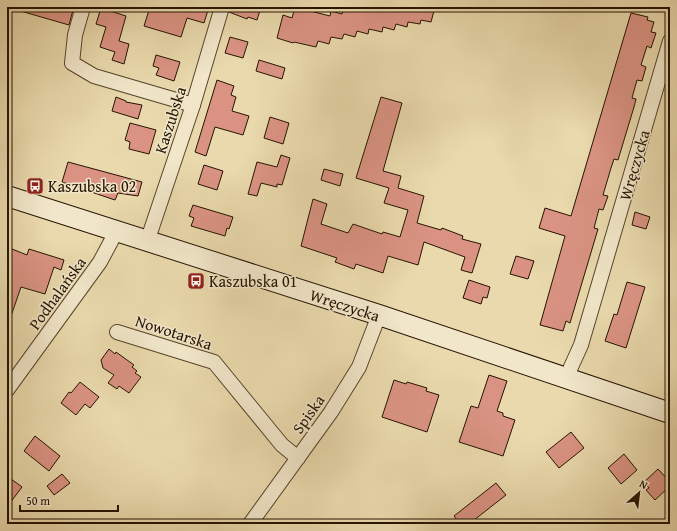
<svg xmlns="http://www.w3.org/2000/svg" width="677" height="531" font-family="'Gentium Book Plus',serif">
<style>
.building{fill:#da9383;stroke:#251400}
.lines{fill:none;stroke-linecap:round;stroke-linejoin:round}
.minor-casing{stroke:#56452b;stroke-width:16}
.secondary-casing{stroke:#251400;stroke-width:22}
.minor{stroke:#f1e6c9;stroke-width:14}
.secondary{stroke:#f1e6c9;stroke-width:20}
.labels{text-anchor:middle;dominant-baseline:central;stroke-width:3;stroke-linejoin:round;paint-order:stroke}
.street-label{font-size:16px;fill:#251400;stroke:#f1e6c9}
.poi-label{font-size:16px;fill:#251400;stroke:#f1e6c9;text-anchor:start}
</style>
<rect width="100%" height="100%" fill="#e9d9ac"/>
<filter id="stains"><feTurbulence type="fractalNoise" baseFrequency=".005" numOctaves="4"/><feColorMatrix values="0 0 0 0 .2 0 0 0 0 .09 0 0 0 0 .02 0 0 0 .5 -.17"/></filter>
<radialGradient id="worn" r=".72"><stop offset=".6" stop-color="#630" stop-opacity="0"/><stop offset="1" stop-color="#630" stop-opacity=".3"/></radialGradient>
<!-- building -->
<g class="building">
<polygon points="17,7 64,7 73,10 69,25 17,10"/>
<polygon points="150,7 209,7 204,23 187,18 181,37 144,26"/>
<polygon points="230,7 261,7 257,20 248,17 247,19 229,12"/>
<polygon points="295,7 330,16 331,11 342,14 344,8 355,11 356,7 435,7 431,22 421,20 420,24 408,22 407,27 396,24 394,30 383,27 382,32 369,29 368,34 357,31 355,37 344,34 342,39 331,37 329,44 318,41 316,47 294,42 293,43 277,38 283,15 292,18"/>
<polygon points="101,8 126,16 119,41 129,44 124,64 112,60 115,52 100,47 106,27 96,24"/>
<polygon points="631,13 648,17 647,20 654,22 651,32 656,33 651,48 647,46 641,65 646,67 642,81 637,80 632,98 636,99 634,107 618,160 614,159 611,168 603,195 608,196 603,210 599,209 594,228 598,229 570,323 566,321 563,331 540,325 565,236 539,228 545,208 571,216"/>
<polygon points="230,37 248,42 243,58 225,53"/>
<polygon points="156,55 180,62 174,81 156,75 159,68 153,66"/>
<polygon points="259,60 285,68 282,79 256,71"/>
<polygon points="217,80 234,86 231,95 236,97 232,111 249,116 243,135 215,127 206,156 195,152"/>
<polygon points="116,97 126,101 126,102 142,105 138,119 112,111"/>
<polygon points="381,97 402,103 383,171 401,176 398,188 424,196 417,223 441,230 442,228 463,236 462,239 481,244 472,273 461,270 465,257 424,242 418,265 388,256 383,273 356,264 354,269 335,262 337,258 301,246 313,199 327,204 321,224 348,233 353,224 382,234 383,232 400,237 408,210 384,203 389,188 356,178"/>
<polygon points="270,117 289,123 283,144 264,138"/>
<polygon points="130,123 156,130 149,154 129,149 130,142 125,140"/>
<polygon points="281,155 290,158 282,185 277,184 277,187 261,183 257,196 248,194 257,162 277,167"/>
<polygon points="68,162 142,182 138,196 118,193 115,200 62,182"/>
<polygon points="204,165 223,171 217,190 198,184"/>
<polygon points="324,169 343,174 340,186 321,180"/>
<polygon points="193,205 233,217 229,229 227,228 225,236 191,226 194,218 189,216"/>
<polygon points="635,212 650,217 646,229 632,225"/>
<polygon points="7,247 27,255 29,249 64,260 61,270 54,267 45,294 21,287 9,322 7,322"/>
<polygon points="516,256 534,261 528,279 510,274"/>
<polygon points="469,280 490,287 487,298 483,297 481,304 463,298"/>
<polygon points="627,282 645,287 626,348 605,341 614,314 617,315"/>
<polygon points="109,349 115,354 116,352 134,365 132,367 137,371 135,373 141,377 129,393 119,386 117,389 108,383 114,375 103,368 101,360"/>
<polygon points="489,375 507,381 497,411 503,413 503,416 515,420 503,456 459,442 471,406 478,408"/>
<polygon points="394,380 406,384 407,382 427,388 426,391 439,395 427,432 382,417"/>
<polygon points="80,382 99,397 90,408 85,404 76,415 61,403 69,392 71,393"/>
<polygon points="571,432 584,448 559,468 546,452"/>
<polygon points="35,436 60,456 49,471 24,451"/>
<polygon points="624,454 637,470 621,484 608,468"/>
<polygon points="658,469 670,482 670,486 655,500 646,490 649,488 644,482"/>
<polygon points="62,474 70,483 54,495 47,486"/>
<polygon points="7,476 22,487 7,507"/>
<polygon points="496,483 506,495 469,524 460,524 454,516"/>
</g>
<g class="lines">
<defs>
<g id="minor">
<polyline points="83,7 75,35 72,63 94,76 193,105"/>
<polyline points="147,242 193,105 222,7"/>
<polyline points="117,332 214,362 282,445 298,458"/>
<polyline points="567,379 571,367 581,345 670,41"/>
<polyline points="7,390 100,262 116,232"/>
<polyline points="250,524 331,412 359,367 379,315"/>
</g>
<polyline id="secondary" points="7,196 379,315 670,413"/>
</defs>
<!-- minor casing -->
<use href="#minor" class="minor-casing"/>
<!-- secondary casing -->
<use href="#secondary" class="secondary-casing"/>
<!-- minor -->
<use href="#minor" class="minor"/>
<!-- secondary -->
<use href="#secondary" class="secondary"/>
</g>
<!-- icons -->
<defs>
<symbol id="bus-square" viewBox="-11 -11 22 22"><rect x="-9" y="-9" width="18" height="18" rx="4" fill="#8f2418" stroke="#f1e6c9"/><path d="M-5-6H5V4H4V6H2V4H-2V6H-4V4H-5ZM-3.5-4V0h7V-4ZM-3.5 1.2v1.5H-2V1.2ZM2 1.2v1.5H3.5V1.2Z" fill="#fff"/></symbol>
</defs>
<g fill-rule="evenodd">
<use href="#bus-square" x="25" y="176" width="20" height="20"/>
<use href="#bus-square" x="186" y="271" width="20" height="20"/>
</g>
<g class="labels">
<!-- street labels -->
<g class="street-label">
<text transform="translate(170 120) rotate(-72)">Kaszubska</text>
<text transform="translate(634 165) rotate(-74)">Wręczycka</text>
<text transform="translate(57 293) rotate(-54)">Podhalańska</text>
<text transform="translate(345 305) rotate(18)">Wręczycka</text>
<text transform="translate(174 332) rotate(18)">Nowotarska</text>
<text transform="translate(308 414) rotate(-55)">Spiska</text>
</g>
<!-- poi labels -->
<g class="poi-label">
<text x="48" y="186">Kaszubska 02</text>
<text x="209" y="281">Kaszubska 01</text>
</g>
</g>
<!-- margin -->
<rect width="677" height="531" fill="none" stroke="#e9d9ac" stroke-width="24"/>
<rect x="8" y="8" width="661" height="515" fill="none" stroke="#251400" stroke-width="2"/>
<rect x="12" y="12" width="653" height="507" fill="none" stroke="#251400"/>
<!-- north arrow -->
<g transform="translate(639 493) rotate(28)" stroke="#f1e6c9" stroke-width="3" paint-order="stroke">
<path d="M0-3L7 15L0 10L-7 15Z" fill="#251400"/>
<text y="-6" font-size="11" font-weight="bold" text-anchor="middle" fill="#251400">N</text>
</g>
<!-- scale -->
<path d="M20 505v6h98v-6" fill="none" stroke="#251400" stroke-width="2"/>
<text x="26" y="505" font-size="12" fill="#251400" stroke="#f1e6c9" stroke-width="3" paint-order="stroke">50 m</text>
<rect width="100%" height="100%" filter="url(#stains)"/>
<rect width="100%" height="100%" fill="url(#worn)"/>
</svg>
